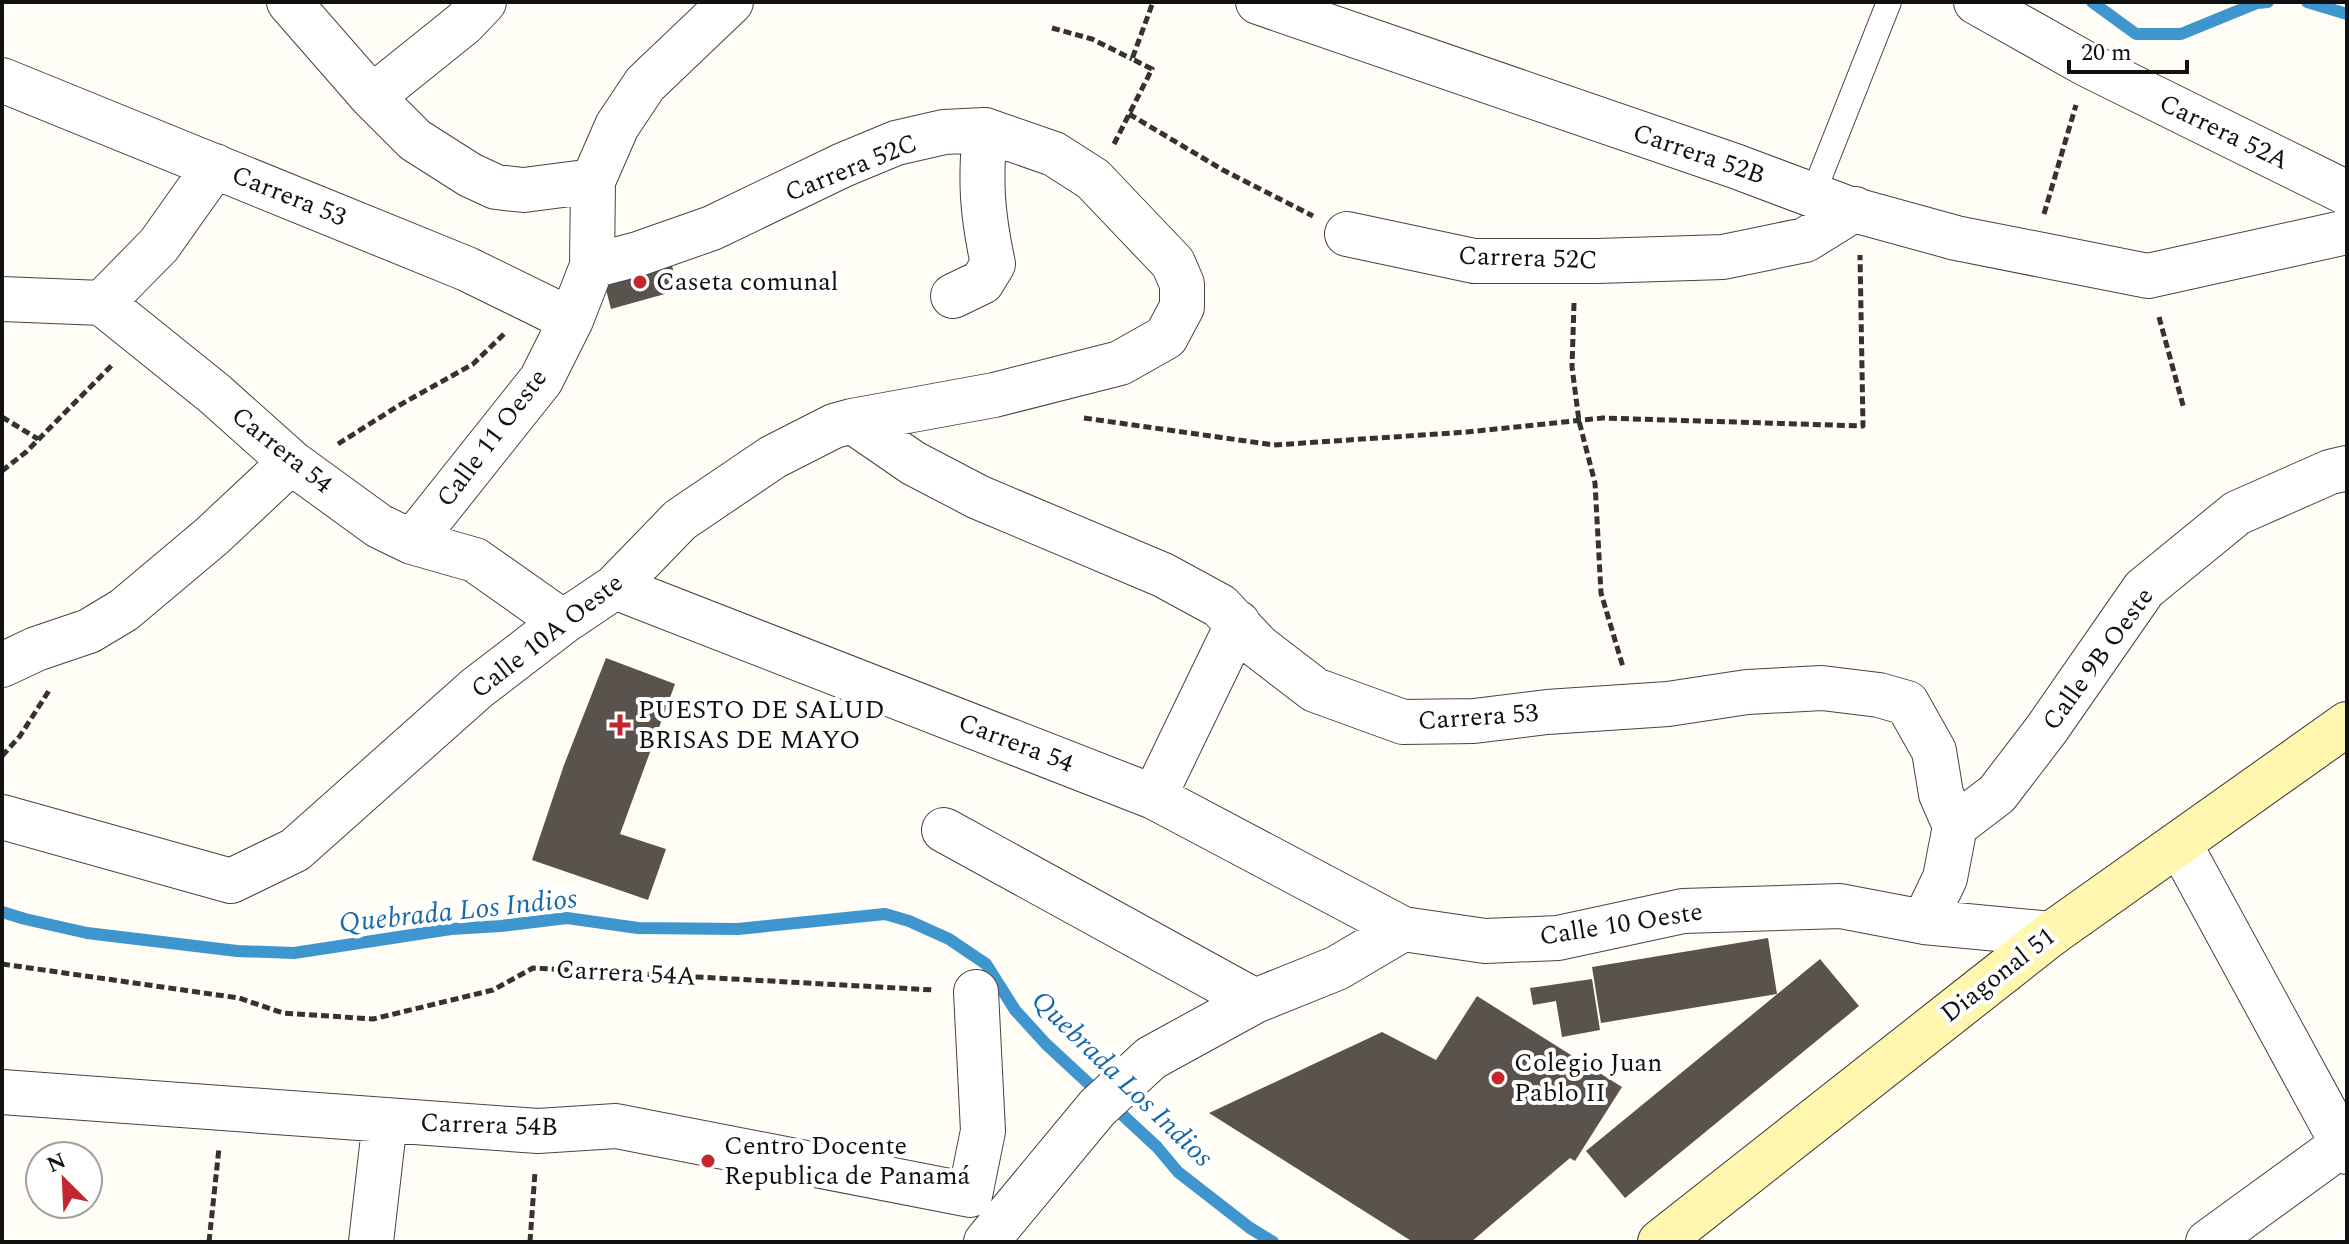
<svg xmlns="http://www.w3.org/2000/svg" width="2349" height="1244" font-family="Spectral,serif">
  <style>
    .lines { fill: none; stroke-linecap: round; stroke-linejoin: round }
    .stream { stroke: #3f96cf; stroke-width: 12 }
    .building { fill: #5a524d }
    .lane-casing { stroke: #444; stroke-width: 26 }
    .street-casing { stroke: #444; stroke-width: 46 }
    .secondary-casing { stroke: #333; stroke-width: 46 }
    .path { stroke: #333; stroke-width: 5; stroke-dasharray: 8 4; stroke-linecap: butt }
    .lane { stroke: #fff; stroke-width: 24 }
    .street { stroke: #fff; stroke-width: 44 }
    .secondary { stroke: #fff6b0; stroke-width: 44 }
    .poi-dot { fill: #c4262e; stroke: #fff; stroke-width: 3 }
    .labels { text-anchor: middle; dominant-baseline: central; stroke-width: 8; stroke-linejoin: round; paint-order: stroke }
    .street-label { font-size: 26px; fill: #111; stroke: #fff }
    .poi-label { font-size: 26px; fill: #111; stroke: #fff; text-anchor: start }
    .water-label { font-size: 28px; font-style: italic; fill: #1768a6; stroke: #fff }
  </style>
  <rect width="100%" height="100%" fill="#fffdf5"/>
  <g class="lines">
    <path class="stream" d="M2092,2L2136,34H2181L2257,3L2268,2
      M2307,2L2347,14
      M2,912L25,919L87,933L237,951L294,953L451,929L501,926L567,918L638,928L738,929L885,914L909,921L949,939L986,964L1015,1010L1046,1044L1157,1147L1178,1172L1250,1228L1273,1242"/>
  </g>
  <path class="building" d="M669,256L679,290L611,309L602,274Z
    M606,658L675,684L620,834L666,849L648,900L532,860L564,765Z
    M1768,938L1777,994L1601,1023L1592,967Z
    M1820,959L1859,1006L1625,1198L1586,1151Z
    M1592,979L1600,1030L1562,1037L1556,1001L1533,1005L1530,988Z
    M1477,996L1622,1087L1575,1161L1570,1158L1471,1242H1413L1209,1113L1382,1032L1436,1060Z"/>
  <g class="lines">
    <g class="lane-casing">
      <path id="lane" d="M1813,194L1889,2"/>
    </g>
    <g class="street-casing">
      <path id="street" d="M289,2L372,97L415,140L470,175L496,187L524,190L593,181
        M1258,2L1735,166L1847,208L1956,238L2148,276L2347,232
        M1976,2L2088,65L2347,193
        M2,80L467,269L571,320
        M372,97L464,23L484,2
        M1347,234L1474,261H1597L1723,257L1805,240L1855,209
        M953,296L982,282L993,264C982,213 980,181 985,130
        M2,299L102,303L215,394L291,462L379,526L412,542L475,560L563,622
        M102,303L159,245L215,166
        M852,421L913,463L978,497L1163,575L1220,606L1259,647L1315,690L1403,722L1474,721L1547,712L1668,704L1747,692L1822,688L1879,695L1907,703L1934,751L1941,794L1955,826
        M412,542L541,380L571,320L592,266L593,181L617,126L645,84L731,2
        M615,587L1154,797L1403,929
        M2,665L36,649L89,631L124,610L212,536L291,462
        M1154,797L1238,623
        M2,817L231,881L295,850L477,688L563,622L615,587L680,520L773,457L834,426L852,421L994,395L1120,363L1166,337L1182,307V284L1173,263L1093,179L1054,154L985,130L944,132L896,143L843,165L712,228L638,254L592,266
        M944,830L1255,1001
        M2180,845L2347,1152
        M1924,922L1945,878L1955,826L1997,794L2046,730L2144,589L2237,513L2330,472L2347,468
        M2,1092L538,1131L616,1126L970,1195
        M970,1195L983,1131L976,992
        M371,1242L385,1120
        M986,1242L1097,1108L1151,1058L1255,1001L1337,968L1403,929L1485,941L1558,938L1683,911L1840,906L1924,922L2051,934
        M2208,1242L2347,1141"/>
    </g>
    <g class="secondary-casing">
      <path id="secondary" d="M1660,1242L2051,934L2347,724"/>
    </g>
    <path class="path" d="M1052,28L1092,39L1132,59
      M1129,114L1223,170L1313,216
      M1114,144L1152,69L1132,59L1153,2
      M2044,214L2076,105
      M1574,303L1572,367L1579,421L1595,483L1601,593L1623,667
      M2159,317L2184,409
      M2,417L38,439
      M1084,418L1274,445L1467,432L1603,418L1863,426L1860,255
      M338,444L398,406L473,364L505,333
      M2,471L26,452L113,364
      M2,756L20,736L50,689
      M2,964L239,998L283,1013L373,1019L493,990L533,968L934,990
      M209,1242L219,1148
      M530,1242L535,1172"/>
    <use href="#lane" class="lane"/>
    <use href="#street" class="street"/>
    <use href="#secondary" class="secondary"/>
  </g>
  <g class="poi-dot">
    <circle cx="640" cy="282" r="8"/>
    <path d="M616 713h8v8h8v8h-8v8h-8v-8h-8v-8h8z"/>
    <circle cx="1498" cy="1078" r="8"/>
    <circle cx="708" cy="1161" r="8"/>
  </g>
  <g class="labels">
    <g class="street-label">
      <text transform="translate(2224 132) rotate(26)">Carrera 52A</text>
      <text transform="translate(1699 154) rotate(19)">Carrera 52B</text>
      <text transform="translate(851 168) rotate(-22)">Carrera 52C</text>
      <text transform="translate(289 196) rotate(22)">Carrera 53</text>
      <text transform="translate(1528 258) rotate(2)">Carrera 52C</text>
      <text transform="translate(492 438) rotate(-53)">Calle 11 Oeste</text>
      <text transform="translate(282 450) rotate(39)">Carrera 54</text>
      <text transform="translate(547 636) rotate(-38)">Calle 10A Oeste</text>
      <text transform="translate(2098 659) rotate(-54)">Calle 9B Oeste</text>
      <text transform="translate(1478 717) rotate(-4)">Carrera 53</text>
      <text transform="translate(1016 743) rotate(21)">Carrera 54</text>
      <text transform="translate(1621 924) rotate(-9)">Calle 10 Oeste</text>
      <text transform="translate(626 973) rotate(3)">Carrera 54A</text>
      <text transform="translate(1998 975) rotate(-38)">Diagonal 51</text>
      <text transform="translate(489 1125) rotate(2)">Carrera 54B</text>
    </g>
    <g class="poi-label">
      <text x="656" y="282">Caseta comunal</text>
      <text x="638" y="710">PUESTO DE SALUD<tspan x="638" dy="30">BRISAS DE MAYO</tspan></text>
      <text x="1514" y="1063">Colegio Juan<tspan x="1514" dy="30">Pablo II</tspan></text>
      <text x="724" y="1146">Centro Docente<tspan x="724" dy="30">Republica de Panamá</tspan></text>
    </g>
    <g class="water-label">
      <text transform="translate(458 911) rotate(-6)">Quebrada Los Indios</text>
      <text transform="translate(1122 1079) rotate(44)">Quebrada Los Indios</text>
    </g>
  </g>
  <rect width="2349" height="1244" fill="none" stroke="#111111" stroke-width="8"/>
  <g transform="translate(64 1180) rotate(336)"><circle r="38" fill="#ffffff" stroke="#a0a0a0" stroke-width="2"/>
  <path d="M0-6L14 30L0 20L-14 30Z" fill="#c4262e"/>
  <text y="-12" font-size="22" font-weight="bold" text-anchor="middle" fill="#111111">N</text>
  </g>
  <path d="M2069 60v12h118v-12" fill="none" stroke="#111111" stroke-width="4"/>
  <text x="2081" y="60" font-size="24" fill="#111111" stroke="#ffffff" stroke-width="6" paint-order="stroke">20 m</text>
</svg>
